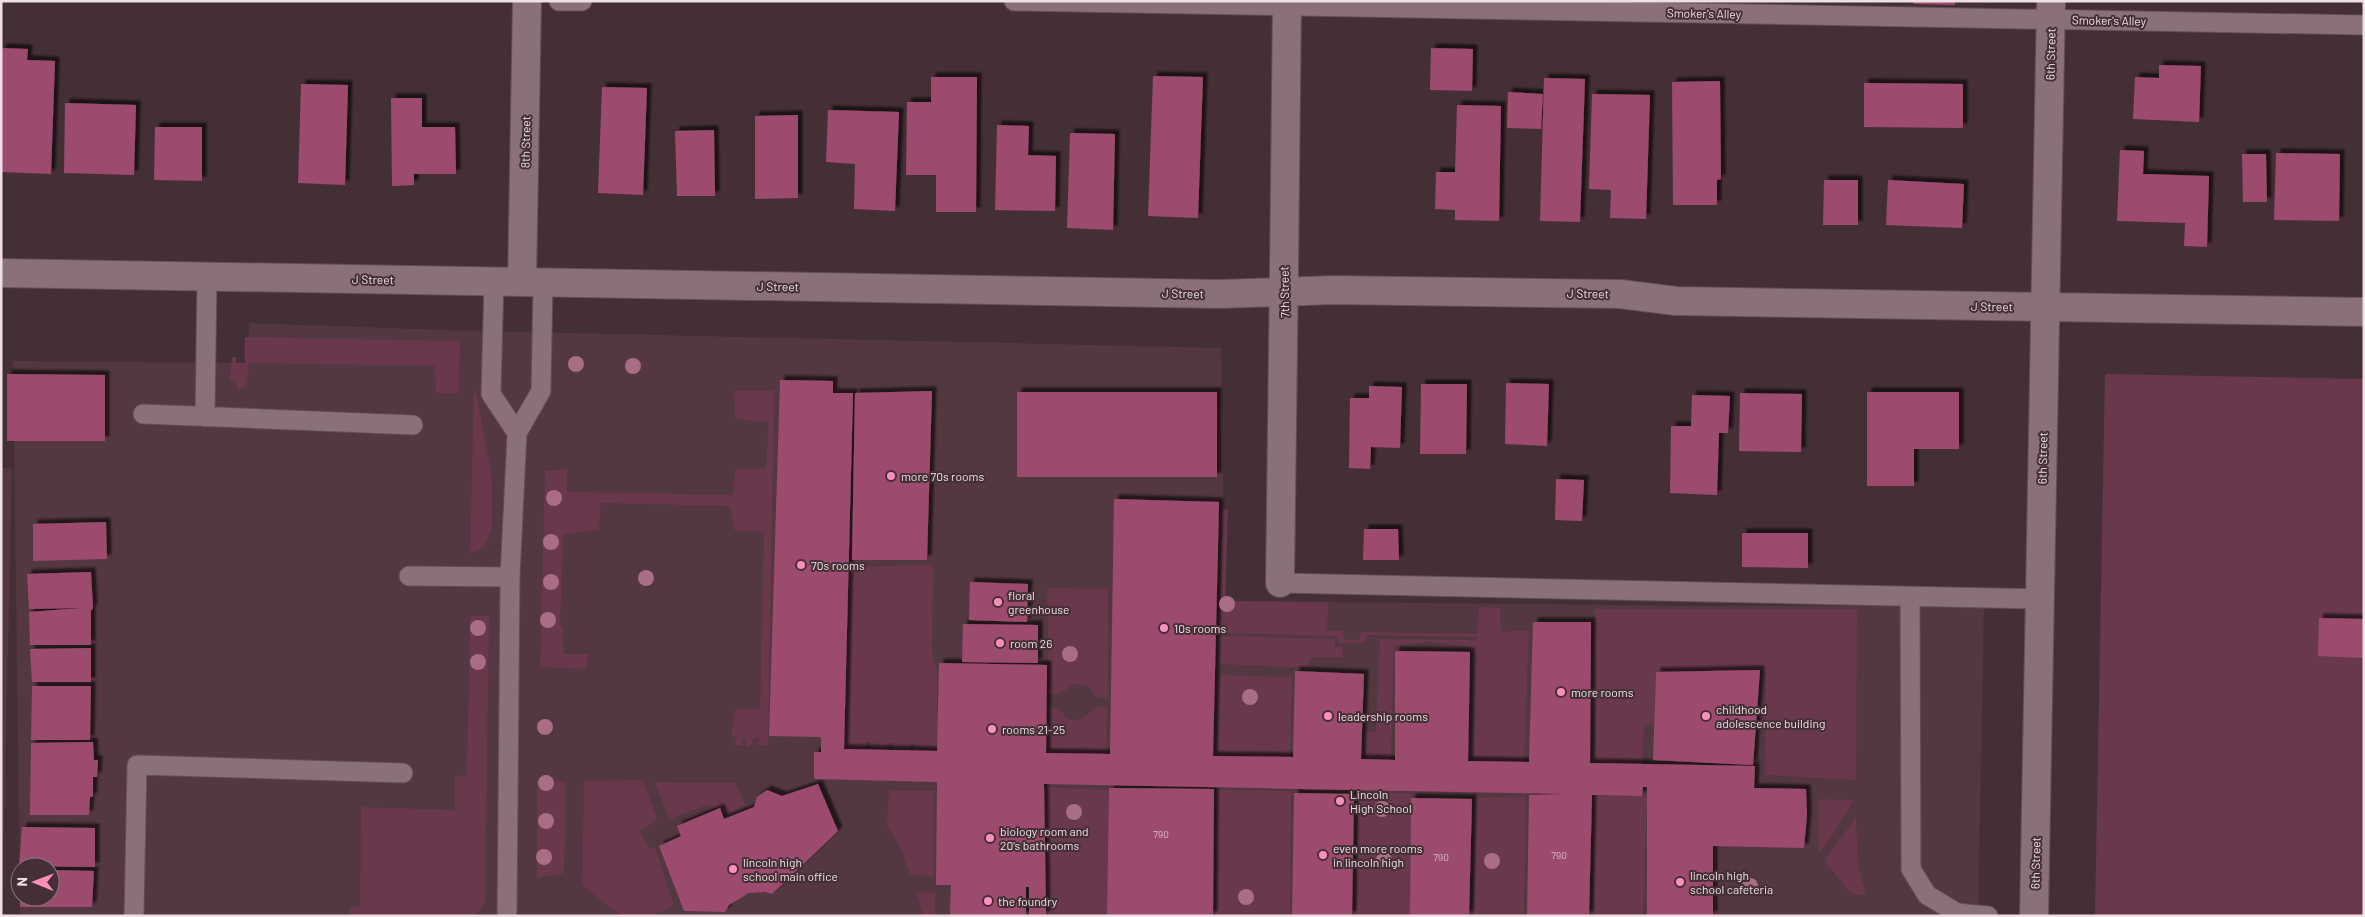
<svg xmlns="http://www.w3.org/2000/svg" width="2365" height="917" font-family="Barlow,sans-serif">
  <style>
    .built { fill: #533741 }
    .green { fill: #69384c }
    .building { fill: #9c4b6e; filter: url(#shadow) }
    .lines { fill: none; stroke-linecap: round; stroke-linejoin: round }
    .lane-casing { stroke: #614f56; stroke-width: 21 }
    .street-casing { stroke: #614f56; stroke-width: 30 }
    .lane { stroke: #897079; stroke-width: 19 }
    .street { stroke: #897079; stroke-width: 28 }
    .tree { fill: #a96d85 }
    .poi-dot { fill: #fe8ebc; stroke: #452f37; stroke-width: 2 }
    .labels { text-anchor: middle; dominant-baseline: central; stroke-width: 4; stroke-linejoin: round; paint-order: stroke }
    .number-label { font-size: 10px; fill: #dabbc7 }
    .street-label { font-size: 12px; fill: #eee0e5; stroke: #452f37 }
    .poi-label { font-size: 12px; fill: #eee0e5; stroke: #452f37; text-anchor: start }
  </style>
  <defs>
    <filter id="shadow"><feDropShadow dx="4.5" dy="-4.5" stdDeviation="1" flood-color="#0009"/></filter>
  </defs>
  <rect width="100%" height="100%" fill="#452f37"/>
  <path class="built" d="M249,323L446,330L1221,348L1225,601L1714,606L1984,605L1978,916H20V897H50V867H20V892L13,361L248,363Z
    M1,467L12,469L2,916H1Z"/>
  <path class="green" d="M245,337L460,341L459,393H436L435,366L249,363L247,384L244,388L238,390L235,382L230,379L232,357H236V363H245Z
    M2105,374L2364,379V916H2095Z
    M474,390L477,396L492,478V528L485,545L480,550L470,553Z
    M734,391H774L768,745L758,746L759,738H754L751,746H746L745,738H742V745H735L736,737H731L735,709H760L764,532L734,530L730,506L601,503L599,530L563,534L560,625L563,626L564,654H588L587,669L540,667L545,471L567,469V492L733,495L735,470L766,468L769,421H751L735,417Z
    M1222,509L1228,510L1225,601L1328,602L1327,630L1343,631L1345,640H1359L1361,632L1477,634L1479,607L1500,608L1501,632L1529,630L1524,762L1474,761L1477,653L1470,652V647L1431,642L1394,645L1391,759H1366L1365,732H1376L1380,639L1477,640V637L1367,635L1365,643H1338L1337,636L1219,633Z
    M933,565L932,653L937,669V751L915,750V743L910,744L908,750H893L894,743L888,744L887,749H870L871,742H866L865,749H844L850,567Z
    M1047,588L1108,589V698L1094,696L1090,687C1064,676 1067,701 1049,692Z
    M1595,609H1857L1856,780L1765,775L1766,670L1656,672L1653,724L1644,725L1642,764L1596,763Z
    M470,616H489L485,902L478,912L473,916H350V907L360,906L361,807L455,810V777L467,775Z
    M1219,636L1335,639V647H1343L1342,657L1310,658L1309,668L1219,664Z
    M1220,675L1292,677L1290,757L1217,756Z
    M1049,707L1058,708C1062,710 1063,715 1066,717C1079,726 1088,714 1096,707H1107L1106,754L1049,753Z
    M643,780L657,819L640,831L649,849L655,847L674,906L651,916H621L582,885L584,781Z
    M537,781L566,782L564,873L537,878Z
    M654,782L735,783L746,806L728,813L707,805L670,819Z
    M1044,787L1109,790L1107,916H1046Z
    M889,790L934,791V876L910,875L903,853L887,824Z
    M1216,790L1291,791L1290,916H1216Z
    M1359,793H1411L1410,916H1356Z
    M1594,796H1642L1647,798L1643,916H1593Z
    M1526,797L1524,916H1474L1476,798Z
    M1819,799L1853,800L1851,805L1832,836L1819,852Z
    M1856,817L1858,864L1866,894L1853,895L1824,861Z
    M916,892L935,893V916H923Z"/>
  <path class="building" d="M1914,1H1955V5L1913,4Z
    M1,48L28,49L27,60L55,61L51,174L1,172Z
    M1431,48L1473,49L1472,91L1430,90Z
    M2159,65L2201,66L2199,122L2133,119L2135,77L2159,78Z
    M1153,76L1203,77L1198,218L1148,216Z
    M931,77H977L976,212H936V175H906L907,102H931Z
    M1544,78L1585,79L1580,222L1540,221Z
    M1720,81L1721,179L1717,180V205H1673L1672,82Z
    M1864,83L1963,84V128L1864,127Z
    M301,84L348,85L345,185L298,183Z
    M602,87L647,88L643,195L598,193Z
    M1508,92L1543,94L1541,129L1507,128Z
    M1592,94L1650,95L1646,219L1610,218L1611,190L1589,189Z
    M391,98H422V127H455L456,174H414V185L392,186Z
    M65,103L136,105L134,175L64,173Z
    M1457,105L1501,106L1499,221L1455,220V210L1435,209L1436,172H1455Z
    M828,110L899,112L895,211L854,209L855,164L826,162Z
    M798,115V198L755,199V116Z
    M997,125L1029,126L1028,155L1056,156L1055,211L995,210Z
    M155,127H202V181L154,180Z
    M714,130L715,196H677L675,131Z
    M1070,133L1115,134L1113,230L1067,228Z
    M2120,150L2144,151L2143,174L2209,176L2207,247L2184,246L2185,223L2117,221Z
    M2276,153L2340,154L2339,221L2274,220Z
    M2242,154H2266L2267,202H2243Z
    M1824,180H1858V225H1823Z
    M1888,180L1964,184L1962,228L1886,225Z
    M7,374L105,375V441H7Z
    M780,380L833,381V393H853L844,749L937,751L939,663L1047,665L1046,753L1110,754L1114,499L1219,502L1213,756L1293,757L1295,671L1364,674L1361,759L1395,760V651L1470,652L1468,761L1529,762L1533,622H1591L1590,763L1755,766L1754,788L1806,789L1807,815L1804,848L1713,846V916H1647V787H1643L1642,796L1592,795L1589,916H1527L1529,795L1566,794L1044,784L1046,916H1029V887H1026V916H950L951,885H936L937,782L814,779V752H821V737L769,736Z
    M1506,383L1549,384L1547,446L1505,444Z
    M1421,384H1467L1466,454H1420Z
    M1369,386L1402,387L1400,448L1371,447L1370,469L1349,468L1350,398H1369Z
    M932,391L927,560H852L855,393Z
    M1017,392H1217V477H1017Z
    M1867,392H1959V449H1914V486H1867Z
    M1740,393L1802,394L1801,452L1739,451Z
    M1692,395L1730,396L1728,433H1719L1717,495L1670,493L1671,426H1691Z
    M1556,479L1584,480L1582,521L1555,520Z
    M106,522L107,559L33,561V524Z
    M1364,529H1398L1399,560H1363Z
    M1742,533H1808V568L1742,567Z
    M91,572L93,608L91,611V645H30L29,612L81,608L29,609L27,574Z
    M970,582L1028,584L1027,622L969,620Z
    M2319,618L2364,619V658L2318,656Z
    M963,624L1038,625V663L962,662Z
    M91,648V682H32L30,649Z
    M1760,670L1753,765L1653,760L1656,672Z
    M32,686H91L90,740H31Z
    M93,742L94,760H98L97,777H93V797H90L89,815H30L31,743Z
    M818,784L838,831L772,894L765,892L749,893L729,905L725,912L684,911L659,846L681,836L677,826L720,808L724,819L754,807L757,797L767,790L782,796Z
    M1109,788L1214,789L1213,916H1107Z
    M1294,793L1354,794L1352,916H1292Z
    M1411,798L1472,799L1469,916H1410Z
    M22,827L95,828V867L19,866Z
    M50,870L94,871L92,907H20V897H50Z"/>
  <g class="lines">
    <g class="lane-casing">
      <path id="lane" d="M559,1H582
        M1014,1L2364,25
        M494,281L491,394L517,433L541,391L543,282
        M143,414L413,425
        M205,417L207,277
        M409,576L510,577
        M1280,583L2040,599
        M1910,596L1911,869L1927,895L1957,913L1988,916
        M134,916L137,765L403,773
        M507,916L510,577L517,433"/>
    </g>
    <g class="street-casing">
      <path id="street" d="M1,273L1220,294L1334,290L1620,294L1676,301L2364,312
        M522,282L527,1
        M1280,583C1284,389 1284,195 1287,1
        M2034,916L2051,1"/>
    </g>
    <use href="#lane" class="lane"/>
    <use href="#street" class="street"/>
  </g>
  <g class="tree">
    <circle cx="576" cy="364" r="8"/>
    <circle cx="633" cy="366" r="8"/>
    <circle cx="554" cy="498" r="8"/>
    <circle cx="551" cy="542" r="8"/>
    <circle cx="646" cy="578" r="8"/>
    <circle cx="551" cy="582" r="8"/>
    <circle cx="1227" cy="604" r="8"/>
    <circle cx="548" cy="620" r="8"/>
    <circle cx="478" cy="628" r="8"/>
    <circle cx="1070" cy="654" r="8"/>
    <circle cx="478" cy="662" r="8"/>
    <circle cx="1250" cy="697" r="8"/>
    <circle cx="545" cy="727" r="8"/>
    <circle cx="546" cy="783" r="8"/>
    <circle cx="1382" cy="809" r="8"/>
    <circle cx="1074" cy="812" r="8"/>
    <circle cx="546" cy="821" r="8"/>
    <circle cx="544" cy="857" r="8"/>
    <circle cx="1384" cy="860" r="8"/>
    <circle cx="1492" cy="861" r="8"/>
    <circle cx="1750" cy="886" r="8"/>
    <circle cx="1246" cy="897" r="8"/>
  </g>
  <g class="poi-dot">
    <circle cx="891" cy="476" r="5"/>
    <circle cx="801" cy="565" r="5"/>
    <circle cx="998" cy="602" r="5"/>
    <circle cx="1164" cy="628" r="5"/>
    <circle cx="1000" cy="643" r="5"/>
    <circle cx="1561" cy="692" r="5"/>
    <circle cx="1328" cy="716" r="5"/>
    <circle cx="1706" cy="716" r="5"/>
    <circle cx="992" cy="729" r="5"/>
    <circle cx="1340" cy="801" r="5"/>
    <circle cx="990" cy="838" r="5"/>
    <circle cx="1323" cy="855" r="5"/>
    <circle cx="733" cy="869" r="5"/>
    <circle cx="1680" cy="882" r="5"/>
    <circle cx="988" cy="901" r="5"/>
  </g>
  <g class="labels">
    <g class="number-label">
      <text x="1161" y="834">790</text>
      <text x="1559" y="855">790</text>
      <text x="1441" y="857">790</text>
    </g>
    <g class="street-label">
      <text transform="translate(1704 13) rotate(1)">Smoker's Alley</text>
      <text transform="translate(2109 20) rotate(1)">Smoker's Alley</text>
      <text transform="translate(2050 54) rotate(-89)">6th Street</text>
      <text transform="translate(525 142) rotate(-89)">8th Street</text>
      <text transform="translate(373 279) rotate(1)">J Street</text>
      <text transform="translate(778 286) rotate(1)">J Street</text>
      <text transform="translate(1284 292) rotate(-91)">7th Street</text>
      <text transform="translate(1183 293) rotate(1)">J Street</text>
      <text transform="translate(1588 293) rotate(1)">J Street</text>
      <text transform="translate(1992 306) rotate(1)">J Street</text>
      <text transform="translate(2042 458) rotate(-89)">6th Street</text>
      <text transform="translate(2035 863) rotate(-89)">6th Street</text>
    </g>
    <g class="poi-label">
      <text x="901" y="476">more 70s rooms</text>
      <text x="811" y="565">70s rooms</text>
      <text x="1008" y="595">floral<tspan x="1008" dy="14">greenhouse</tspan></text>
      <text x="1174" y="628">10s rooms</text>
      <text x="1010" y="643">room 26</text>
      <text x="1571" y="692">more rooms</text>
      <text x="1716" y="709">childhood<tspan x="1716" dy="14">adolescence building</tspan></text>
      <text x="1338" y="716">leadership rooms</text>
      <text x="1002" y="729">rooms 21-25</text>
      <text x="1350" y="794">Lincoln<tspan x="1350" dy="14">High School</tspan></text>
      <text x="1000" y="831">biology room and<tspan x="1000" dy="14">20's bathrooms</tspan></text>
      <text x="1333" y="848">even more rooms<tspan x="1333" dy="14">in lincoln high</tspan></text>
      <text x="743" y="862">lincoln high<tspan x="743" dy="14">school main office</tspan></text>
      <text x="1690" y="875">lincoln high<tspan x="1690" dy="14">school cafeteria</tspan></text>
      <text x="998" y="901">the foundry</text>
    </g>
  </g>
  <rect width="2365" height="917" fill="none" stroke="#eee0e5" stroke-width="5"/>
  <g transform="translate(35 882) rotate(271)"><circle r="24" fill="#452f37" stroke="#89767d"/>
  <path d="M0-4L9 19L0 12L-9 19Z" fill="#fe8ebc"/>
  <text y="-8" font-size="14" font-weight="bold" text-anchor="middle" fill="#eee0e5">N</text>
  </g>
</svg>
